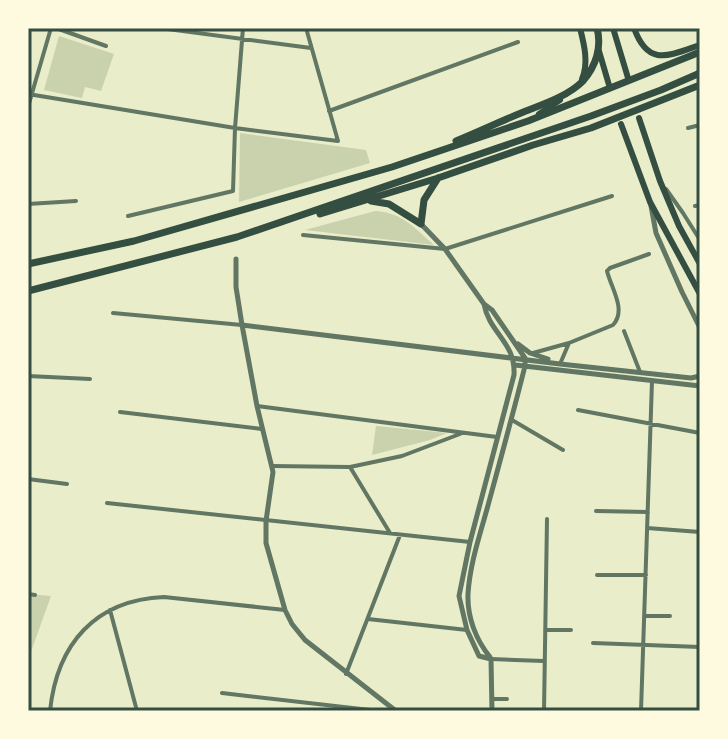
<svg xmlns="http://www.w3.org/2000/svg" width="728" height="739" font-family="Manrope,sans-serif">
  <style>
    .green { fill: #cad2ad }
    .lines { fill: none; stroke-linecap: round; stroke-linejoin: round }
    .minor { stroke: #617663; stroke-width: 4 }
    .tertiary { stroke: #617663; stroke-width: 5 }
    .secondary { stroke: #344e41; stroke-width: 6 }
    .primary { stroke: #344e41; stroke-width: 6 }
    .trunk { stroke: #344e41; stroke-width: 7 }
    .neatline { fill: none; stroke: #344e41; stroke-width: 3 }
  </style>
  <rect width="100%" height="100%" fill="#e9edc9"/>
  <path class="green" d="M59,36L114,54L101,91L85,87L82,98L44,90Z
    M240,133L366,150L370,163L239,202Z
    M375,211C404,213 414,228 434,245L305,230Z
    M376,426H377L447,433L430,440L372,455Z
    M29,594L51,596L28,660V597Z"/>
  <g class="lines">
    <path class="minor" d="M56,28L106,46
      M160,28L311,48
      M28,94L235,128L338,141L306,28
      M28,107L51,28
      M329,111L518,42
      M688,128L700,125
      M666,189L683,213L700,240
      M28,204L76,201
      M695,206L700,205
      M128,216L233,191L235,128L243,28
      M303,235L445,249L612,196
      M113,313L242,325
      M624,331L640,372
      M533,353L569,343L613,325C627,310 611,288 607,271L610,268L649,254
      M560,364L569,343
      M28,376L90,379
      M257,406L497,437
      M578,410L700,433
      M120,412L262,429
      M512,420L563,450
      M272,466L350,467L402,456L460,434
      M350,467L390,533
      M28,479L67,484
      M107,503L470,542
      M596,511L648,512
      M647,528L700,532
      M597,575H646
      M28,594L35,595
      M110,610L137,711
      M645,616H670
      M368,619L467,630
      M545,630H571
      M593,643L700,647
      M491,659L544,661
      M346,674L400,535
      M222,693L379,711
      M492,699H507
      M50,711C57,644 95,600 164,597L285,610
      M544,711L547,519
      M641,711L652,381"/>
    <path class="tertiary" d="M651,206L656,233L682,292L700,328
      M421,224L445,249L484,304L492,310L525,358
      M236,259V287L242,325L257,406L273,472L266,521V543L285,610L292,624L305,640L396,711
      M484,304C489,333 516,342 514,375L470,542L459,596L467,630L479,656L491,659
      M242,325L560,364L691,378L700,376
      M518,344L530,353L548,359
      M515,365L700,386
      M490,657C476,640 467,617 468,594C470,561 482,529 490,498C502,454 514,410 525,366V359
      M491,659L492,711"/>
    <path class="secondary" d="M639,118L660,181L679,226L700,264
      M621,124L650,202L700,294"/>
    <path class="primary" d="M580,28C584,44 589,63 582,79
      M613,28L628,78
      M634,28C648,67 668,56 700,45
      M599,51L609,85
      M539,114L560,100"/>
    <path class="trunk" d="M456,141C478,132 499,122 521,113C541,105 567,97 583,81C596,66 602,47 597,28
      M371,201L389,204L421,224L424,200L438,178
      M320,214L438,178L533,145L591,128L700,85
      M28,264L134,241L392,167L528,121L700,52
      M28,291L237,237L591,116L661,90L700,73"/>
  </g>
  <rect width="728" height="739" fill="none" stroke="#fefae0" stroke-width="60"/>
  <rect x="30" y="30" width="668" height="679" class="neatline"/>
</svg>
